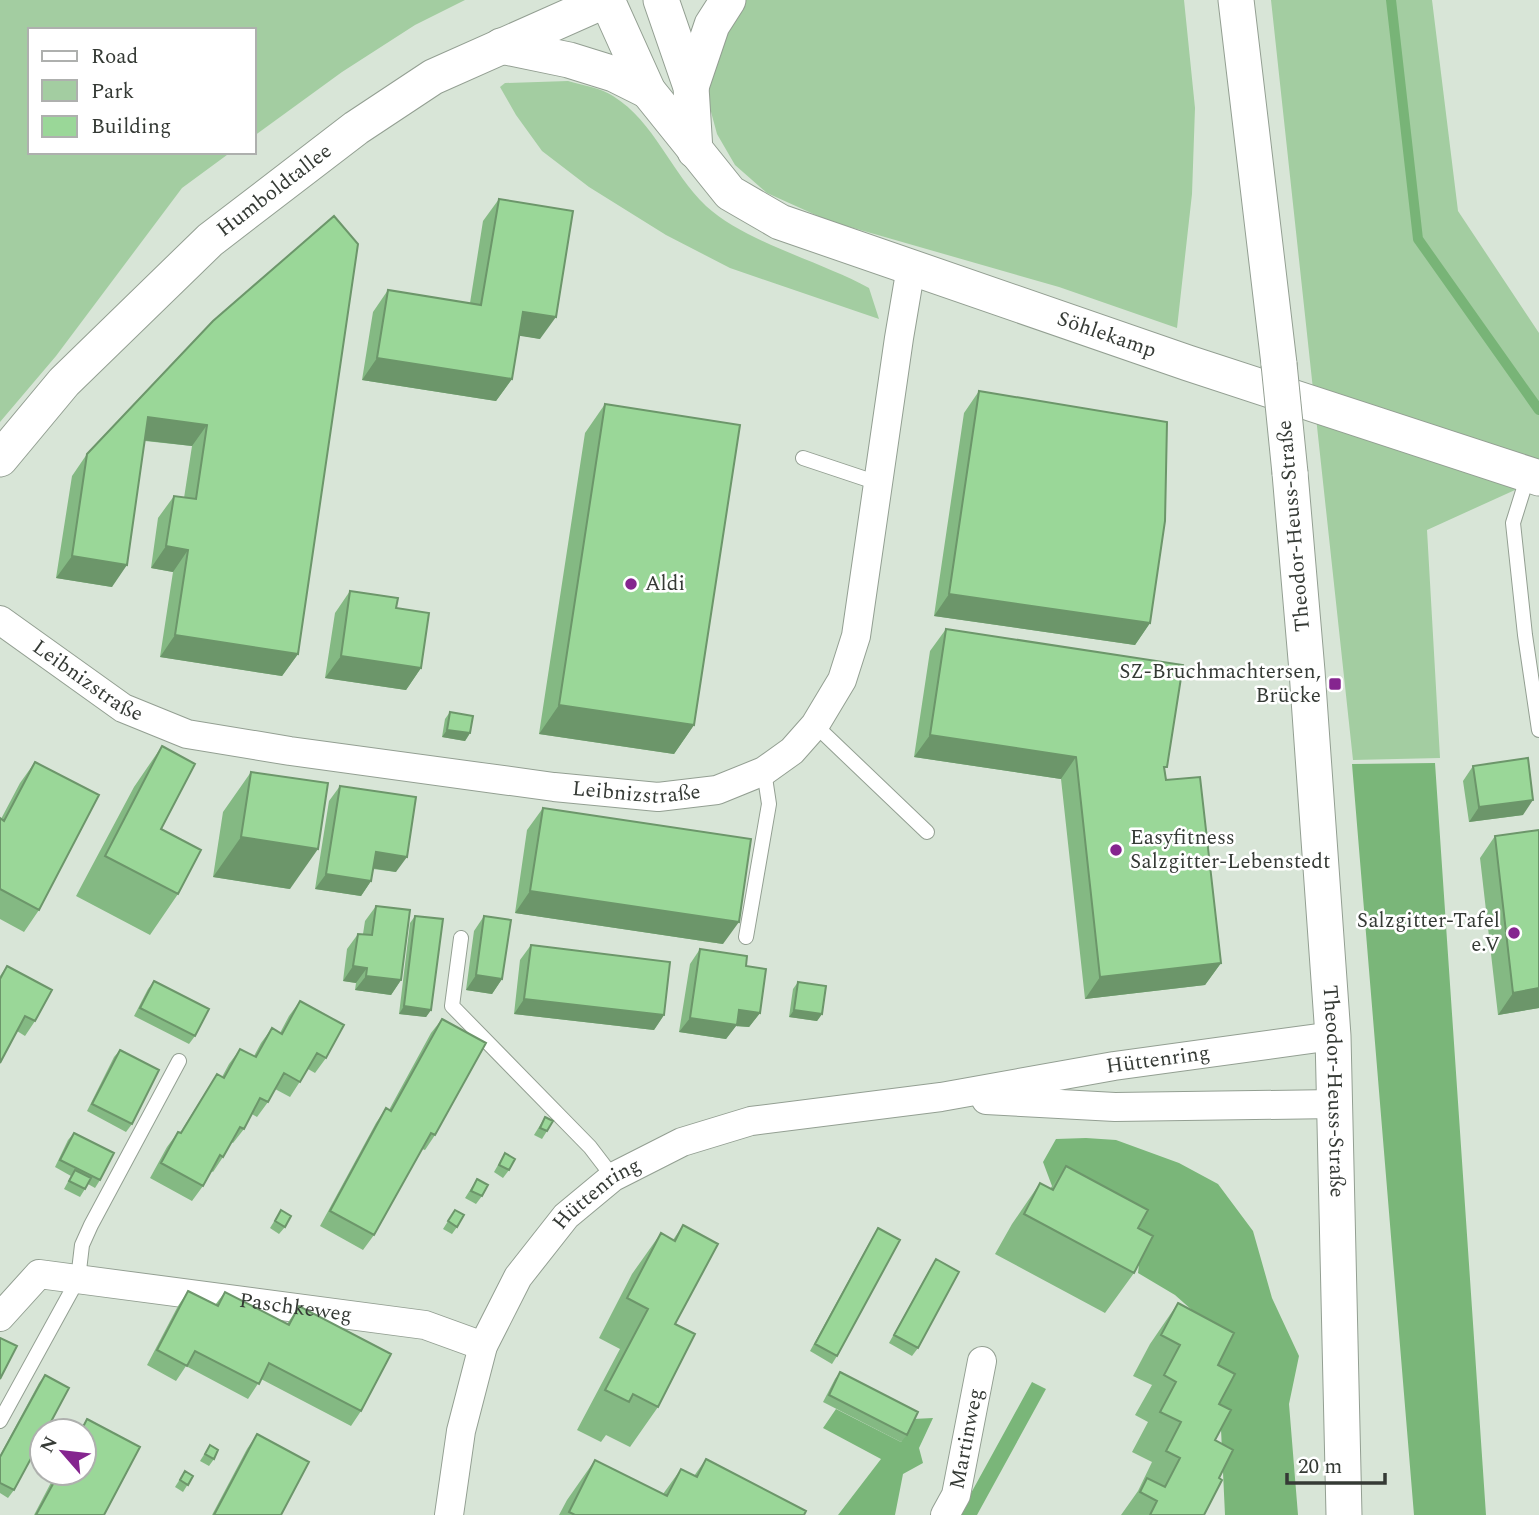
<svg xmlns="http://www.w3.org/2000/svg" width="1539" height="1515" font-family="Spectral,serif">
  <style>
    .green { fill: #a3cda1 }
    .forest { fill: #7ab679 }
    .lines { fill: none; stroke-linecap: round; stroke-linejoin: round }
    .stream { stroke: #78b477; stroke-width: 10 }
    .service-casing { stroke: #939f92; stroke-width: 16 }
    .minor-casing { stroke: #939f92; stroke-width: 30 }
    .tertiary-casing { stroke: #939f92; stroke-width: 37 }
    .service { stroke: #fff; stroke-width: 14 }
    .minor { stroke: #fff; stroke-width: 28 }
    .tertiary { stroke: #fff; stroke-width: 35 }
    .tertiary-bridge-casing { stroke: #939f92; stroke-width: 37; stroke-linecap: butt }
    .tertiary-bridge { stroke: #fff; stroke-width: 35 }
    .wall { fill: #84b983 }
    .shaded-wall { fill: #6c966a }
    .building { fill: #9ad798; stroke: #6c966a; stroke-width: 2 }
    .poi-dot { fill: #85258f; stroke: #fff; stroke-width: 2.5 }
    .labels { text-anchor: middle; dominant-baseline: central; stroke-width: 5; stroke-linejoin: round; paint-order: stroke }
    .street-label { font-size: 21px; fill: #353a35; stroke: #fff }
    .poi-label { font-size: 21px; fill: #353a35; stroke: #fff; text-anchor: start }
  </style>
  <rect width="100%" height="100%" fill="#d8e5d7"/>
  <path class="green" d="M0,0H465L415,25L342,72L254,136V30H30V152H231L182,188L56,356L0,422Z
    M746,0H1184L1195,108L1192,194L1177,328L1059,287L829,221L767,193L735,165L717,134L707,97L713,58L733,14Z
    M1271,0H1432L1458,211L1539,333V479L1427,530L1440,758L1353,760Z
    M568,81C582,85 601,88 613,96C655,122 671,173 706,206C745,242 820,261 869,288L879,319L730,268L666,235L589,187L542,151L516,115L500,87L505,83Z"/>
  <path class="forest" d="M1435,763L1486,1515H1414L1352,764Z
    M1086,1138L1116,1140L1179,1163L1218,1184L1253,1231L1272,1298L1299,1356L1289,1404L1298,1515H1225L1218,1365L1211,1327L1175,1295L1138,1273L1141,1248L1052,1186L1043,1162L1056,1139Z
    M1032,1382L1046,1389L977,1515H959Z
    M836,1409L901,1442L913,1419L933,1418L919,1448L923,1463L903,1474L895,1515H838L881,1459L823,1428Z"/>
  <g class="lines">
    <path class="stream" d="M1391,0L1418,239L1539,410"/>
    <g class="service-casing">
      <path id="service" d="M803,458L878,483
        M1528,475L1513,523L1525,635L1539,730
        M815,725L927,832
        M746,937L769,804L764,771
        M461,938L452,1006L590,1147L613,1177
        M0,1421L78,1279L82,1245L91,1225L179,1061"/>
    </g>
    <g class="minor-casing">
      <g id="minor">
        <path id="s1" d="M0,620L123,708L187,734L290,751L554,787L658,797L717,790L764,771L792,751L815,725L842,680L856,636L899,338L911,267"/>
        <path d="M986,1100L1115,1107L1335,1104"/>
        <path id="s2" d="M0,1317L39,1274L425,1325L483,1346"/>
        <path id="s3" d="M449,1515L461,1431L483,1346L518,1277L566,1216L613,1177L682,1142L751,1121L941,1097L1114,1066L1333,1036"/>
        <path id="s4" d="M945,1515L956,1495L982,1361"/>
      </g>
    </g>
    <g class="tertiary-casing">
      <g id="tertiary">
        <path id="s5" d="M607,0L648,91L730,193L780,222L1188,363L1539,478"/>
        <path d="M661,0L691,87L695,151"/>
        <path d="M1236,0L1279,364"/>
        <path d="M501,46L569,60L614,74L648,91"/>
        <path d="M691,87L712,25L728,0"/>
        <path id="s6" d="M0,459L64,382L210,240L356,128L433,77L606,0"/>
        <path id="s7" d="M1290,473L1307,671L1333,1036L1344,1515"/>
      </g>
    </g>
    <use href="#service" class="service"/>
    <use href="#minor" class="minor"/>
    <use href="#tertiary" class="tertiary"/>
    <g class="tertiary-bridge-casing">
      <path id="tertiary-bridge" d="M1279,364L1290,473"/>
    </g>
    <use href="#tertiary-bridge" class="tertiary-bridge"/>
  </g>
  <path class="wall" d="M499,199L540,339L519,335L512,379L496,401L362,380L373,312L388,290L470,303L483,221Z
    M213,321L298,654L282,676L160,657L173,572L151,568L158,518L174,496L184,498L192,446L145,441L112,587L56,578L72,476L87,454Z
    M979,391L1150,623L1135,645L934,616L964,413Z
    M605,404L694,725L674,754L539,734L585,433Z
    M350,591L396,608L421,668L406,690L325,678L335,613Z
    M946,629L1165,771L1166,780L1221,963L1205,985L1085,999L1061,779L914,757L930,651Z
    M450,712L470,733L465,741L442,737L445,719Z
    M162,746L161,829L178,894L150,935L76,896L134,787Z
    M35,762L39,910L24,932L0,919V818L1,819L20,783Z
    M1473,766L1523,815L1469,822L1463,781Z
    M251,772L290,889L213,877L223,812Z
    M340,786L396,872L373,869L371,881L361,896L315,889L329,801Z
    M543,808L723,944L515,913L527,830Z
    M1495,836L1539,1008L1498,1015L1480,858Z
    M376,906L401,980L391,995L355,990L356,983L343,981L347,949L358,934H363L365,921Z
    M415,916L431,1010L426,1017L399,1014L410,923Z
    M484,916L502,979L492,994L466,990L474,931Z
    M531,945L664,1015L654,1030L514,1014L520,960Z
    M700,949L746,966L760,1013L749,1027L736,1026L726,1039L679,1032L690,964Z
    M7,966L35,1021L25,1036L17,1031L0,1063V976Z
    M154,981L195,1036L189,1044L134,1016L148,989Z
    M798,982L822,1014L817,1021L789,1017L793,989Z
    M300,1001L326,1058L315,1073L308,1069L290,1097L275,1089L268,1102L257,1117L252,1114L244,1129L233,1143L231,1142L223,1157L213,1172L211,1171L203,1186L192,1201L150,1178L167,1147L178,1132L180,1133L217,1074L222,1077L229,1064L240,1049L254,1056L261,1043L272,1028L280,1033L289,1016Z
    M442,1019L435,1135L425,1150L422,1149L374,1235L363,1250L320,1226L376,1123L386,1108L389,1110L431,1033Z
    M120,1050L132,1124L126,1132L87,1111L114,1057Z
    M545,1117L547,1131L542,1139L534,1135Z
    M74,1133L100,1180L95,1188L88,1184L80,1197L64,1189L71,1176L55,1167L68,1140Z
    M505,1153L509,1170L503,1178L494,1172Z
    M1066,1166L1138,1228L1134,1273L1105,1313L995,1254L1012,1224L1040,1183L1050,1189Z
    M477,1179L482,1196L476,1204L465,1198Z
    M281,1210L285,1227L279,1234L270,1228Z
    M455,1210L457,1227L452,1234L443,1229Z
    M683,1225L675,1324L658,1407L630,1447L606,1435L601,1442L577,1430L620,1349L599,1338L632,1274L661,1233L673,1240Z
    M878,1228L837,1356L832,1364L810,1351L873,1236Z
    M936,1259L918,1348L912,1356L889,1343L931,1267Z
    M188,1291L215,1305L225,1292L287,1324L299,1306L361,1411L351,1426L261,1379L248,1399L186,1366L176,1381L147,1365L178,1306Z
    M1178,1303L1218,1365L1219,1404L1215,1440L1219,1478L1204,1515H1121L1138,1491L1152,1462L1132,1452L1148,1422L1135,1415L1152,1385L1133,1376L1150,1344Z
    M840,1372L907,1435L901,1442L823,1402L835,1379Z
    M45,1375L14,1490L8,1498L0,1493V1455L39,1383Z
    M87,1419L104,1515H34L56,1473H84V1431H79Z
    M257,1434L281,1515H212L247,1449Z
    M210,1445L214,1459L209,1466L200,1461Z
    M706,1459L804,1515H559L567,1500L595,1460L663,1494L681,1469L694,1476Z
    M185,1471L193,1476L183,1492L175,1487Z"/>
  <path class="shaded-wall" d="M523,312L556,317L540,339L508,334Z
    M377,358L512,379L496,401L362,380Z
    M148,417L207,425L192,446L132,439Z
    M166,546L188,550L173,572L151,568Z
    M72,556L127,565L112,587L56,578Z
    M949,594L1150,623L1135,645L934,616Z
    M175,635L298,654L282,676L160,657Z
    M341,656L421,668L406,690L325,678Z
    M559,705L694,725L674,754L539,734Z
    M447,730L470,733L465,741L442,737Z
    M930,735L1076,757L1061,779L914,757Z
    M1533,800L1523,815L1469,822L1479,807Z
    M241,837L318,849L290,889L213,877Z
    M376,852L407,857L396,872L365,867Z
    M326,874L371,881L361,896L315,889Z
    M530,891L739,922L723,944L515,913Z
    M1221,963L1205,985L1085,999L1100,977Z
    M353,966L367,968L356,983L343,981Z
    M476,975L502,979L492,994L466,990Z
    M366,976L401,980L391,995L355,990Z
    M1539,988V1008L1498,1015L1513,993Z
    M524,999L664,1015L654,1030L514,1014Z
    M404,1006L431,1010L426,1017L399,1014Z
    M739,1010L760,1013L749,1027L736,1026L726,1039L679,1032L690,1018Z
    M794,1010L822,1014L817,1021L789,1017Z"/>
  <path class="building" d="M499,199L573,211L556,317L523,312L512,379L377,358L388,290L481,305Z
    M334,216L358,244L298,654L175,635L188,550L166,546L174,496L196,499L207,425L148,417L127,565L72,556L87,454L213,321Z
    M979,391L1167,422L1165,521L1150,623L949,594Z
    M605,404L740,425L694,725L559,705Z
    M350,591L398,598L396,608L429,613L421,668L341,656Z
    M946,629L1183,665L1167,767H1164L1166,780L1200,777L1221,963L1100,977L1076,757L930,735Z
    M450,712L473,716L470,733L447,730Z
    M162,746L195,764L161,829L201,850L178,894L105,856Z
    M1528,758L1533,800L1479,807L1473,766Z
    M35,762L99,795L39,910L0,889V818L4,821Z
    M251,772L328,783L318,849L241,837Z
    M340,786L416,797L407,857L376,852L371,881L326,874Z
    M543,808L751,839L739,922L530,891Z
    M1539,830V988L1513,993L1495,836Z
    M376,906L410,910L401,980L366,976L367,968L353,966L358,934L372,935Z
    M415,916L443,919L431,1010L404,1006Z
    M484,916L511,920L502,979L476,975Z
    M531,945L670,962L664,1015L524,999Z
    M700,949L747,956L746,966L766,969L760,1013L739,1010L737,1025L690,1018Z
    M7,966L52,990L35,1021L25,1016L0,1063V979Z
    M154,981L209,1009L195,1036L140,1008Z
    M798,982L826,986L822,1014L794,1010Z
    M300,1001L344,1025L326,1058L317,1053L300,1082L284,1073L268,1102L260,1098L244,1129L240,1127L223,1157L220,1155L203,1186L161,1163L178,1132L181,1133L217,1074L224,1078L240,1049L256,1057L272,1028L282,1034Z
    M442,1019L486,1043L435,1135L431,1133L374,1235L330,1211L386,1108L391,1111Z
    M120,1050L159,1070L132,1124L92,1104Z
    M545,1117L553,1121L547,1131L540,1128Z
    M74,1133L114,1153L100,1180L60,1160Z
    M505,1153L515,1159L509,1170L499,1165Z
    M1066,1166L1148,1210L1138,1228L1153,1236L1134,1273L1024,1214L1040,1183L1053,1190Z
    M75,1170L91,1178L85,1189L69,1181Z
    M477,1179L488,1185L482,1196L471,1191Z
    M281,1210L291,1216L285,1227L275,1221Z
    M455,1210L464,1215L457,1227L448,1221Z
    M683,1225L718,1244L675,1324L695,1334L658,1407L633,1394L629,1402L605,1390L648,1309L627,1298L661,1233L675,1241Z
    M878,1228L900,1240L837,1356L815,1344Z
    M936,1259L959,1272L918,1348L894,1335Z
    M188,1291L218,1306L225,1292L289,1325L299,1306L391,1354L361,1411L269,1363L259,1384L195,1351L187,1366L157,1350Z
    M1178,1303L1234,1333L1218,1365L1235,1374L1219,1404L1231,1410L1215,1440L1233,1450L1219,1478L1222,1480L1204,1515H1150L1157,1501L1140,1492L1147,1478L1165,1487L1180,1458L1166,1451L1181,1422L1160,1412L1176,1382L1164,1375L1180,1345L1161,1335Z
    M0,1338L17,1346L0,1379Z
    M840,1372L918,1412L907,1435L829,1395Z
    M45,1375L69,1388L46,1431H42V1438L14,1490L0,1483V1457Z
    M87,1419L140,1447L104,1515H36L59,1473H84V1431H81Z
    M257,1434L309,1462L281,1515H214Z
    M210,1445L218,1450L214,1459L205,1454Z
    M706,1459L806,1511L804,1515H575L569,1512L595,1460L667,1496L681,1469L697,1477Z
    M185,1471L193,1476L188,1485L180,1480Z"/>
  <g class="poi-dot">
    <circle cx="631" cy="584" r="7"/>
    <rect x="1328" y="677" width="14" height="14" rx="3.5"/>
    <circle cx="1116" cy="850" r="7"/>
    <circle cx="1514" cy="933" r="7"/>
  </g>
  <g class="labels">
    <g class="street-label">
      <text stroke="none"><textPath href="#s6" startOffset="385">Humboldtallee</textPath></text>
      <text stroke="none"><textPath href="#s5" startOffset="634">Söhlekamp</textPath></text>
      <text transform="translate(1294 526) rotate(-95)">Theodor-Heuss-Straße</text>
      <text stroke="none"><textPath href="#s1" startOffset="107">Leibnizstraße</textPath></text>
      <text stroke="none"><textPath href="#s1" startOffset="674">Leibnizstraße</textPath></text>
      <text stroke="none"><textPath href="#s3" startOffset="950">Hüttenring</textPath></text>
      <text stroke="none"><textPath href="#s7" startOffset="620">Theodor-Heuss-Straße</textPath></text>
      <text stroke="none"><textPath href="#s3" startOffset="366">Hüttenring</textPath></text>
      <text stroke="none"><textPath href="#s2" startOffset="317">Paschkeweg</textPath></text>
      <text stroke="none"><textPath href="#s4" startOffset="80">Martinweg</textPath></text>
    </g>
    <g class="poi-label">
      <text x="645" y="584">Aldi</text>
      <text x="1321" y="672" text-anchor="end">SZ-Bruchmachtersen,<tspan x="1321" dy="24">Brücke</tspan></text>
      <text x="1130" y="838">Easyfitness<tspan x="1130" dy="24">Salzgitter-Lebenstedt</tspan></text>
      <text x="1500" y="921" text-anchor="end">Salzgitter-Tafel<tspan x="1500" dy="24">e.V</tspan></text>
    </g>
  </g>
  <rect x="28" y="28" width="228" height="126" fill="#ffffff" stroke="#aeb0ae" stroke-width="2"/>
  <rect x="42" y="51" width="35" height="10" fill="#ffffff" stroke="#aeb0ae" stroke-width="2"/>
  <text x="91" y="63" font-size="21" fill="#353a35">Road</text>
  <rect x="42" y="80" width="35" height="21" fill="#a3cda1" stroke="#aeb0ae" stroke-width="2"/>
  <text x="91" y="98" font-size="21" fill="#353a35">Park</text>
  <rect x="42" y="116" width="35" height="21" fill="#9ad798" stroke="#aeb0ae" stroke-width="2"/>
  <text x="91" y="133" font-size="21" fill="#353a35">Building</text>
  <g transform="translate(63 1452) rotate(298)"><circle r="33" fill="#ffffff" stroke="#aeb0ae" stroke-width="2"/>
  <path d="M0-5L12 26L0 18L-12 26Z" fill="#85258f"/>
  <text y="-10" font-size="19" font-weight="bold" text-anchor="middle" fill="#353a35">N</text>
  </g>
  <path d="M1287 1473v10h98v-10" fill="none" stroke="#353a35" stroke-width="3.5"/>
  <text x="1298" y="1473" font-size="21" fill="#353a35" stroke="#ffffff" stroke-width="5" paint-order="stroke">20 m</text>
</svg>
